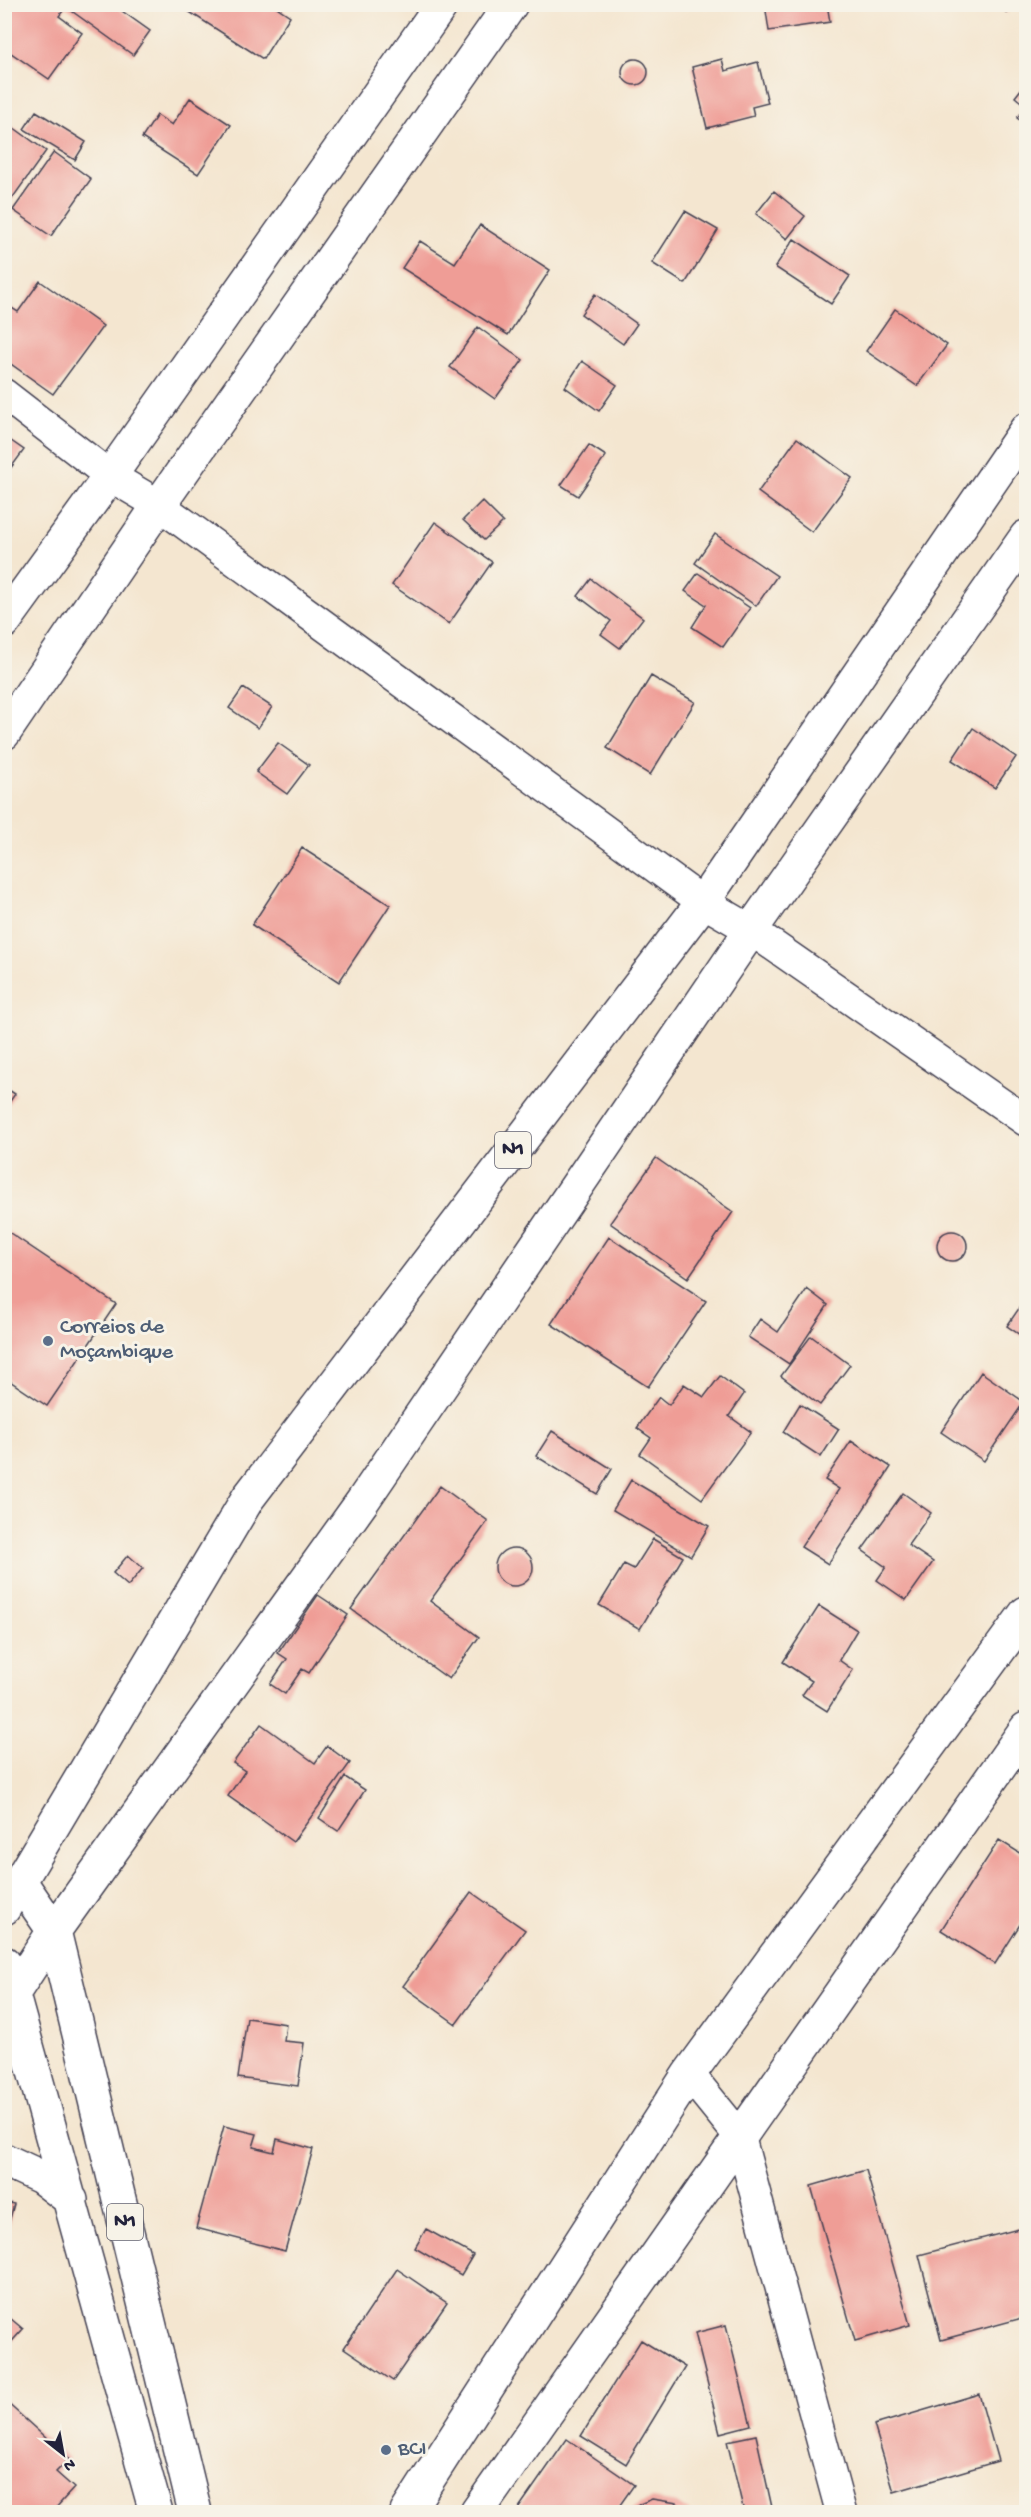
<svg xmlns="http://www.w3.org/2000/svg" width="1031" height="2517" font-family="'Gochi Hand',sans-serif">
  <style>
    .building { fill: #ef9d96 }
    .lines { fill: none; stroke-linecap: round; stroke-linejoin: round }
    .street-casing { stroke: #423f51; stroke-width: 33 }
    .secondary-casing { stroke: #423f51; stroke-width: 36 }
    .highway-casing { stroke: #423f51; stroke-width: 36 }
    .street { stroke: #fff; stroke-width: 30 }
    .secondary { stroke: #fff; stroke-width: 33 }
    .highway { stroke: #fff; stroke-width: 33 }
    .service-dot { fill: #5c6f8a; stroke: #f7f3e8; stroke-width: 2 }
    .labels { text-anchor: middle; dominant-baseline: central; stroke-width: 6; stroke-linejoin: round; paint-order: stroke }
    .shield { fill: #f7f3e8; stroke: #62616f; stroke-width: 1.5 }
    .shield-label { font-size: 21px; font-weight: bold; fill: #22223b }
    .service-label { font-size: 22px; fill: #4e5e75; stroke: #f7f3e8; text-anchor: start }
  </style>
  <rect width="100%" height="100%" fill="#f7f3e8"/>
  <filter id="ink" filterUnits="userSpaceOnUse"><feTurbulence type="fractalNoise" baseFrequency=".0167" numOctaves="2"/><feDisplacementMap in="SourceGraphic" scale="12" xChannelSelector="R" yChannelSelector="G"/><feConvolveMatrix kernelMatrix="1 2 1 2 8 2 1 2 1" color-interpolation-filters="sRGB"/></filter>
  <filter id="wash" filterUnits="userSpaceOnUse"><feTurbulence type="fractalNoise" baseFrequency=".008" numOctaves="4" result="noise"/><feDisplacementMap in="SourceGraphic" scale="24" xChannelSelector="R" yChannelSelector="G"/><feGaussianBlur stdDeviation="1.35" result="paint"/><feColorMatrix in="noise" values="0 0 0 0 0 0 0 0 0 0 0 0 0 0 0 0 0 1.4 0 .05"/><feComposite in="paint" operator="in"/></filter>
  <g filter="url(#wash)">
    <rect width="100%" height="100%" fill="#f4e6d0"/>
    <g id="blocks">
      <path class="building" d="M7,4H112L150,31L133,55L66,7L59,16L82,33L49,79L4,48V8Z
        M177,4H272L290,16L263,59Z
        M765,4H827L830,22L769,31Z
        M995,4H1014L1007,13Z
        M722,59L725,71L758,62L768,103L752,107L754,116L707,128L692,67Z
        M622 72a13 13 0 1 1 26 0a13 13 0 1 1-26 0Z
        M1026,83V106L1015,97Z
        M190,98L231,125L198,174L142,138L157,115L172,125Z
        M1026,107V125L1017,118Z
        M36,111L86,142L75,160L24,129Z
        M10,125L46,151L4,210V132Z
        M54,152L91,179L51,236L13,210Z
        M774,191L805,216L787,239L756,214Z
        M685,211L718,230L685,284L652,263Z
        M480,225L550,270L508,335L402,268L420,241L455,263Z
        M794,239L850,276L831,304L775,267Z
        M40,281L103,326L53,394L4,359V303L18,312Z
        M595,294L637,324L623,344L581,314Z
        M895,309L947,345L917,386L866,351Z
        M478,327L523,360L495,399L450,367Z
        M582,361L617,385L599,411L565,387Z
        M4,436L24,450L7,473L4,471Z
        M797,438L852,478L812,532L758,492Z
        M589,445L606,456L578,496L561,485Z
        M482,501L503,522L484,540L463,520Z
        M435,522L492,562L449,624L392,585Z
        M715,534L777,576L756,606L695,563Z
        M698,573L750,608L723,647L692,627L706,605L685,591Z
        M591,579L643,618L620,648L601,634L611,621L578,596Z
        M651,676L695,702L650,775L607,748Z
        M243,688L272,707L258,728L229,708Z
        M973,728L1016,757L995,788L952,760Z
        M278,743L309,765L287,794L256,772Z
        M302,848L390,905L339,982L252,925Z
        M4,1087L15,1094L4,1110Z
        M656,1158L733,1212L688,1278L610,1223Z
        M4,1229L116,1304L47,1406L4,1377Z
        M937 1246a15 15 0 1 1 30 0a15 15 0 1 1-30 0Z
        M609,1237L706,1301L648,1387L551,1324Z
        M807,1289L828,1305L789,1364L748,1337L760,1319L778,1332Z
        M1026,1298V1339L1007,1326Z
        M811,1336L850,1365L820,1405L781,1376Z
        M981,1372L1024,1402L984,1461L941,1432Z
        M720,1376L744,1394L729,1416L751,1432L702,1499L640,1454L651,1438L637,1428L659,1397L669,1405L684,1384L704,1397Z
        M800,1404L839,1429L821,1457L783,1432Z
        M552,1431L612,1469L597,1494L536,1456Z
        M851,1441L891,1467L828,1564L801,1547L839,1489L825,1480Z
        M631,1480L709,1526L691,1556L613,1510Z
        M440,1486L488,1521L430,1601L479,1637L449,1679L351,1609Z
        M903,1493L931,1513L908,1545L933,1562L906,1600L877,1580L886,1567L862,1550Z
        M653,1539L683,1557L640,1629L599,1605L624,1564L634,1569Z
        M495 1567a19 19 0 1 1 38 0a19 19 0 1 1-38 0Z
        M128,1555L143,1568L128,1586L113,1573Z
        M318,1595L348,1615L309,1673L302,1669L285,1694L270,1684L287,1659L278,1653Z
        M819,1606L857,1630L839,1660L853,1670L827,1711L802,1695L812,1681L783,1662Z
        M261,1724L315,1763L327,1746L350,1763L293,1842L228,1796L245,1771L233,1763Z
        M345,1777L365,1790L338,1831L319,1818Z
        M999,1840L1026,1857V1915L995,1964L941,1930Z
        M471,1892L525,1930L456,2024L403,1986Z
        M247,2018L286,2024L284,2041L304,2043L298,2086L238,2078Z
        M224,2126L257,2134L253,2147L274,2152L277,2139L313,2149L285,2251L196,2228Z
        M866,2170L910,2325L855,2341L811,2186Z
        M4,2202L14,2204L5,2237H4Z
        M1026,2227V2317L941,2340L919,2255Z
        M426,2229L473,2255L461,2275L415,2248Z
        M397,2269L447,2303L393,2381L344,2348Z
        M4,2313L23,2329L4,2350Z
        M726,2325L751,2425L720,2433L695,2333Z
        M641,2340L685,2367L626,2464L581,2436Z
        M979,2394L998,2461L894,2492L874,2425Z
        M4,2400L69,2459L56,2472L74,2488L52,2512H4Z
        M756,2435L773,2512H744L727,2441Z
        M567,2439L634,2485L615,2512H516Z
        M652,2499L677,2503L689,2512H629L640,2504Z"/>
    </g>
  </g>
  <g filter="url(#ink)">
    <use href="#blocks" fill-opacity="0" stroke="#423f51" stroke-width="1.5"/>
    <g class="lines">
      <g class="street-casing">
        <path id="street" d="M4,394L110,476L159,505L703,902L751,930L1026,1121
          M689,2074L740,2137L841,2512"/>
      </g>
      <g class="secondary-casing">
        <path id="secondary" d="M4,622L110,476L442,4
          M4,733L159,505L511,4
          M407,2512L689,2074L1026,1613
          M477,2512L1026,1729"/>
      </g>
      <g class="highway-casing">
        <path id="highway" d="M21,1883L54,1931L195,2512
          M4,1908L248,1498L703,902L1026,430
          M4,1963L156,2512
          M14,1992L54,1931L362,1502L751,930L1026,537
          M4,2160L41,2177L71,2200"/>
      </g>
      <use href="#street" class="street"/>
      <use href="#secondary" class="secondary"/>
      <use href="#highway" class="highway"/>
    </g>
  </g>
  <g class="service-dot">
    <circle cx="48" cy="1341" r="6"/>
    <circle cx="386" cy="2450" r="6"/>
  </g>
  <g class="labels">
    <g class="shield">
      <rect x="495" y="1132" width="36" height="36" rx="4.5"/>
      <rect x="107" y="2204" width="36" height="36" rx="4.5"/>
    </g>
    <g class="shield-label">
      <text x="513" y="1150">N1</text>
      <text x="125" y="2222">N1</text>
    </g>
    <g class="service-label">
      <text x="60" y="1328">Correios de<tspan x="60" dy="25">Moçambique</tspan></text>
      <text x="398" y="2450">BCI</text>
    </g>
  </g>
  <rect width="1031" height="2517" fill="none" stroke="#f7f3e8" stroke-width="24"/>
  <g transform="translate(63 2454) rotate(149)" stroke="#f7f3e8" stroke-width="4.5" paint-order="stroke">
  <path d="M0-4.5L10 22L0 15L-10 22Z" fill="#22223b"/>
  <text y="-9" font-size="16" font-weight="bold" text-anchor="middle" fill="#22223b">N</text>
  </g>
</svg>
